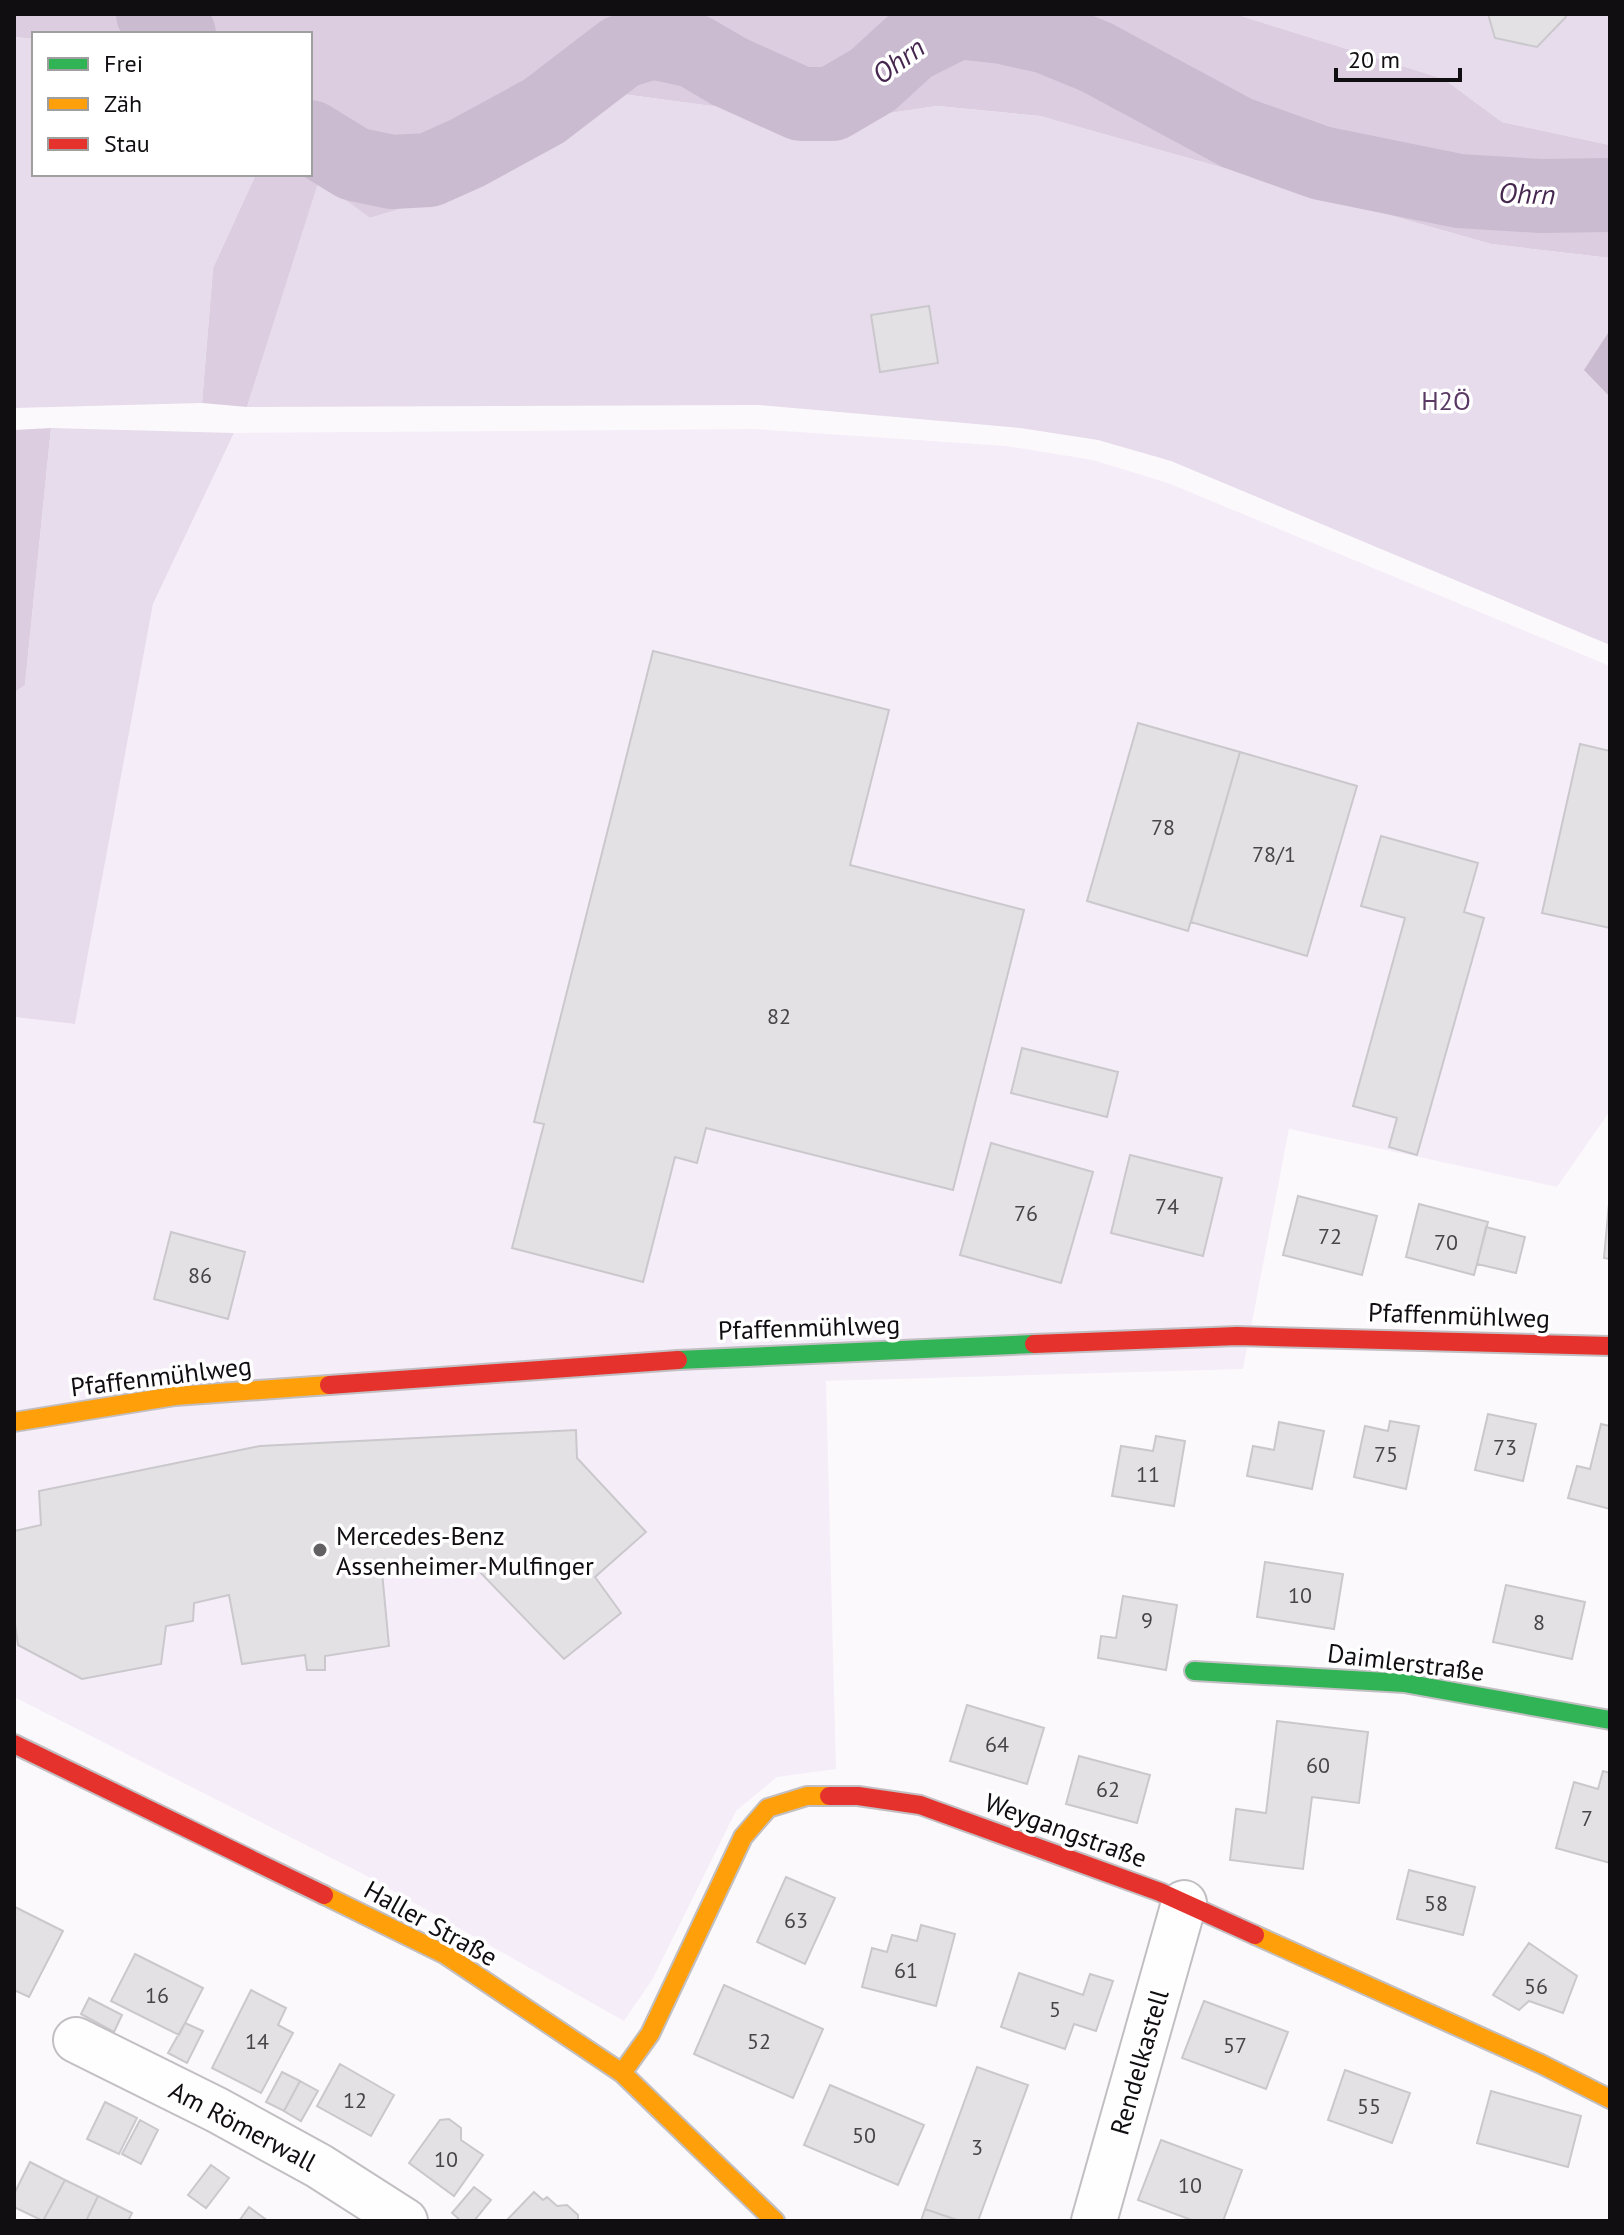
<svg xmlns="http://www.w3.org/2000/svg" width="1624" height="2235" font-family="'PT Sans',sans-serif">
  <style>
    .built { fill: #f5edf8 }
    .green { fill: #e7dceb }
    .forest { fill: #dccee0 }
    .water { fill: #cbbbd0 }
    .lines { fill: none; stroke-linecap: round; stroke-linejoin: round }
    .river { stroke: #cbbbd0; stroke-width: 74 }
    .building { fill: #e4e1e5; stroke: #cac8cc; stroke-width: 2 }
    .street-casing { stroke: #c2bfc3; stroke-width: 48 }
    .fast-casing { stroke: #c2bfc3; stroke-width: 22 }
    .slow-casing { stroke: #c2bfc3; stroke-width: 22 }
    .jam-casing { stroke: #c2bfc3; stroke-width: 22 }
    .street { stroke: #fffeff; stroke-width: 44 }
    .fast { stroke: #30b455; stroke-width: 18 }
    .slow { stroke: #ff9f0a; stroke-width: 18 }
    .jam { stroke: #e5322d; stroke-width: 18 }
    .poi-dot { fill: #636064; stroke: #fff; stroke-width: 3 }
    .labels { text-anchor: middle; dominant-baseline: central; stroke-width: 7; stroke-linejoin: round; paint-order: stroke }
    .number-label { font-size: 22px; fill: #484548 }
    .park-label { font-size: 26px; fill: #5a3a64; stroke: #fff }
    .street-label { font-size: 26px; fill: #110e11; stroke: #fff }
    .poi-label { font-size: 26px; fill: #110e11; stroke: #fff; text-anchor: start }
    .water-label { font-size: 28px; font-style: italic; fill: #45264f; stroke: #fff }
  </style>
  <rect width="100%" height="100%" fill="#fcf9fd"/>
  <path class="built" d="M756,429L1006,446L1093,460L1168,483L1610,666V1111L1557,1187L1289,1129L1243,1369L826,1381L836,1769L777,1777L736,1811L652,1980L624,2021L363,1874L14,1697V1017L75,1024L153,604L234,433Z"/>
  <path class="green" d="M1235,14H1610V145L1502,122L1444,79Z
    M14,37L34,39V174H256L213,268L202,403L14,408Z
    M622,94L830,122L937,106L1040,116L1491,244L1610,258V645L1171,461L1098,440L1020,428L759,405L247,407L319,179L370,218L470,188Z
    M51,428L234,433L153,604L75,1024L14,1017V693L25,685Z"/>
  <path class="forest" d="M14,14H1235L1444,79L1502,122L1610,145V258L1491,244L1040,116L937,106L830,122L622,94L470,188L370,218L319,180L247,407L202,403L213,268L256,174H310V34H34V39L14,37Z
    M51,428L25,685L14,693V430Z"/>
  <path class="water" d="M1610,330V397L1584,370Z"/>
  <g class="lines">
    <path class="river" d="M153,14L179,34
      M310,137L354,164L392,172L429,170L467,153L544,111L621,52L652,42L694,51L728,71L801,104H832L873,80L910,46L958,22L1002,27L1047,37L1096,57L1237,133L1321,163L1459,191L1541,196L1610,195"/>
  </g>
  <path class="building" d="M1488,14H1565L1566,17L1537,47L1495,38Z
    M929,306L938,363L880,372L871,315Z
    M653,651L889,710L850,865L1024,910L953,1190L706,1128L697,1163L675,1157L643,1282L512,1248L544,1124L534,1122Z
    M1138,723L1240,752L1188,931L1087,901Z
    M1580,744L1610,751V928L1542,913Z
    M1240,752L1357,786L1307,956L1191,922Z
    M1381,836L1478,863L1464,912L1484,918L1417,1155L1389,1147L1397,1118L1353,1106L1405,918L1361,906Z
    M1022,1048L1118,1072L1107,1117L1011,1093Z
    M991,1143L1093,1172L1061,1283L960,1255Z
    M1130,1155L1222,1178L1203,1256L1111,1233Z
    M1610,1192V1259L1604,1258Z
    M1298,1196L1377,1216L1362,1275L1283,1255Z
    M1419,1204L1488,1222L1474,1275L1406,1257Z
    M1486,1227L1525,1237L1516,1273L1477,1264Z
    M171,1232L245,1252L228,1319L154,1299Z
    M1488,1414L1536,1424L1523,1481L1475,1470Z
    M1390,1421L1419,1426L1406,1489L1354,1477L1365,1426L1388,1431Z
    M1279,1422L1324,1431L1312,1489L1247,1476L1253,1446L1274,1450Z
    M1601,1424L1610,1426V1509L1568,1498L1577,1466L1590,1469Z
    M576,1430L577,1458L646,1532L595,1577L621,1613L564,1659L475,1567L382,1572L389,1646L325,1656V1670H307L305,1655L242,1664L229,1595L194,1603L193,1621L166,1626L161,1664L82,1679L18,1645L14,1617V1531L41,1525L39,1491L260,1446Z
    M1156,1436L1185,1441L1174,1506L1112,1496L1121,1446L1153,1451Z
    M1265,1562L1343,1574L1334,1629L1257,1617Z
    M1506,1585L1585,1602L1572,1659L1493,1642Z
    M1123,1596L1177,1605L1166,1670L1098,1658L1101,1636L1116,1638Z
    M967,1705L1044,1728L1027,1784L950,1761Z
    M1277,1721L1368,1732L1359,1803L1312,1797L1303,1869L1230,1860L1236,1809L1266,1813Z
    M1079,1756L1150,1775L1137,1823L1066,1804Z
    M1603,1771L1610,1773V1863L1556,1848L1574,1782L1598,1789Z
    M1409,1870L1475,1887L1463,1935L1397,1919Z
    M786,1877L835,1898L805,1964L757,1942Z
    M15,1907L63,1931L29,1997L14,1990Z
    M921,1925L955,1934L936,2006L862,1987L872,1948L887,1952L892,1935L917,1941Z
    M1529,1943L1577,1976L1563,2013L1529,2001L1519,2010L1493,1995Z
    M135,1954L203,1988L179,2035L111,2001Z
    M1019,1973L1083,1995L1090,1974L1113,1981L1096,2031L1074,2024L1065,2049L1001,2027Z
    M724,1985L823,2029L793,2098L694,2054Z
    M251,1990L286,2008L278,2025L293,2033L261,2093L212,2068Z
    M89,1998L122,2015L114,2032L81,2014Z
    M1204,2001L1288,2032L1266,2089L1182,2058Z
    M185,2023L203,2031L187,2063L168,2053Z
    M340,2064L394,2095L371,2136L317,2106Z
    M977,2067L1028,2085L978,2221H960L925,2209Z
    M1345,2070L1410,2093L1392,2143L1328,2120Z
    M282,2072L300,2081L284,2111L266,2102Z
    M300,2081L318,2091L301,2121L284,2111Z
    M830,2085L924,2125L898,2185L804,2145Z
    M1491,2091L1581,2116L1568,2167L1477,2143Z
    M105,2102L137,2118L119,2154L87,2139Z
    M449,2119L461,2128V2140L483,2155L454,2196L409,2163L440,2120Z
    M140,2120L158,2130L141,2164L122,2154Z
    M1161,2140L1242,2170L1223,2221H1194L1138,2200Z
    M30,2162L65,2180L43,2221L14,2207V2194Z
    M211,2165L229,2178L206,2208L188,2195Z
    M65,2180L98,2196L86,2221H43Z
    M474,2187L491,2200L474,2221H461L452,2213Z
    M534,2192L543,2200L547,2197L557,2206L567,2205L578,2215V2221H506Z
    M98,2196L132,2213L128,2221H86Z
    M249,2207L268,2221H239Z
    M925,2209L960,2221H921Z"/>
  <g class="lines">
    <g class="street-casing">
      <path id="street" d="M76,2040L217,2110L319,2166L405,2221
        M1094,2221L1184,1903"/>
    </g>
    <g class="fast-casing">
      <path id="fast" d="M678,1360L1034,1344
        M1194,1671L1404,1683L1610,1720"/>
    </g>
    <g class="slow-casing">
      <path id="slow" d="M14,1422L175,1396L329,1385
        M324,1895L446,1955L622,2073L775,2221
        M1255,1935L1541,2064L1610,2099
        M622,2073L650,2034L743,1837L768,1808L807,1796H829"/>
    </g>
    <g class="jam-casing">
      <path id="jam" d="M1034,1344L1237,1336L1610,1346
        M329,1385L678,1360
        M14,1744L324,1895
        M829,1796H858L920,1805L1160,1892L1255,1935"/>
    </g>
    <use href="#street" class="street"/>
    <use href="#fast" class="fast"/>
    <use href="#slow" class="slow"/>
    <use href="#jam" class="jam"/>
  </g>
  <circle class="poi-dot" cx="320" cy="1550" r="8"/>
  <g class="labels">
    <g class="number-label">
      <text x="1163" y="827">78</text>
      <text x="1274" y="854">78/1</text>
      <text x="779" y="1016">82</text>
      <text x="1167" y="1206">74</text>
      <text x="1026" y="1213">76</text>
      <text x="1330" y="1236">72</text>
      <text x="1446" y="1242">70</text>
      <text x="200" y="1275">86</text>
      <text x="1505" y="1447">73</text>
      <text x="1386" y="1454">75</text>
      <text x="1148" y="1474">11</text>
      <text x="1300" y="1595">10</text>
      <text x="1147" y="1620">9</text>
      <text x="1539" y="1622">8</text>
      <text x="997" y="1744">64</text>
      <text x="1318" y="1765">60</text>
      <text x="1108" y="1789">62</text>
      <text x="1587" y="1818">7</text>
      <text x="1436" y="1903">58</text>
      <text x="796" y="1920">63</text>
      <text x="906" y="1970">61</text>
      <text x="1536" y="1986">56</text>
      <text x="157" y="1995">16</text>
      <text x="1055" y="2009">5</text>
      <text x="257" y="2041">14</text>
      <text x="759" y="2041">52</text>
      <text x="1235" y="2045">57</text>
      <text x="355" y="2100">12</text>
      <text x="1369" y="2106">55</text>
      <text x="864" y="2135">50</text>
      <text x="977" y="2147">3</text>
      <text x="446" y="2159">10</text>
      <text x="1190" y="2185">10</text>
    </g>
    <g class="park-label">
      <text x="1446" y="400">H2Ö</text>
    </g>
    <g class="street-label">
      <text transform="translate(1459 1315) rotate(2)">Pfaffenmühlweg</text>
      <text transform="translate(809 1327) rotate(-2)">Pfaffenmühlweg</text>
      <text transform="translate(161 1376) rotate(-7)">Pfaffenmühlweg</text>
      <text transform="translate(1406 1662) rotate(7)">Daimlerstraße</text>
      <text transform="translate(1066 1830) rotate(20)">Weygangstraße</text>
      <text transform="translate(431 1923) rotate(29)">Haller Straße</text>
      <text transform="translate(1139 2062) rotate(-74)">Rendelkastell</text>
      <text transform="translate(243 2126) rotate(28)">Am Römerwall</text>
    </g>
    <g class="poi-label">
      <text x="336" y="1535">Mercedes-Benz<tspan x="336" dy="30">Assenheimer-Mulfinger</tspan></text>
    </g>
    <g class="water-label">
      <text transform="translate(898 60) rotate(-36)">Ohrn</text>
      <text transform="translate(1527 193) rotate(2)">Ohrn</text>
    </g>
  </g>
  <rect width="1624" height="2235" fill="none" stroke="#110e11" stroke-width="32"/>
  <rect x="32" y="32" width="280" height="144" fill="#ffffff" stroke="#a09fa0" stroke-width="2"/>
  <rect x="48" y="58" width="40" height="12" fill="#30b455" stroke="#a09fa0" stroke-width="2"/>
  <text x="104" y="72" font-size="24" fill="#110e11">Frei</text>
  <rect x="48" y="98" width="40" height="12" fill="#ff9f0a" stroke="#a09fa0" stroke-width="2"/>
  <text x="104" y="112" font-size="24" fill="#110e11">Zäh</text>
  <rect x="48" y="138" width="40" height="12" fill="#e5322d" stroke="#a09fa0" stroke-width="2"/>
  <text x="104" y="152" font-size="24" fill="#110e11">Stau</text>
  <path d="M1336 68v12h124v-12" fill="none" stroke="#110e11" stroke-width="4"/>
  <text x="1348" y="68" font-size="24" fill="#110e11" stroke="#ffffff" stroke-width="6" paint-order="stroke">20 m</text>
</svg>
